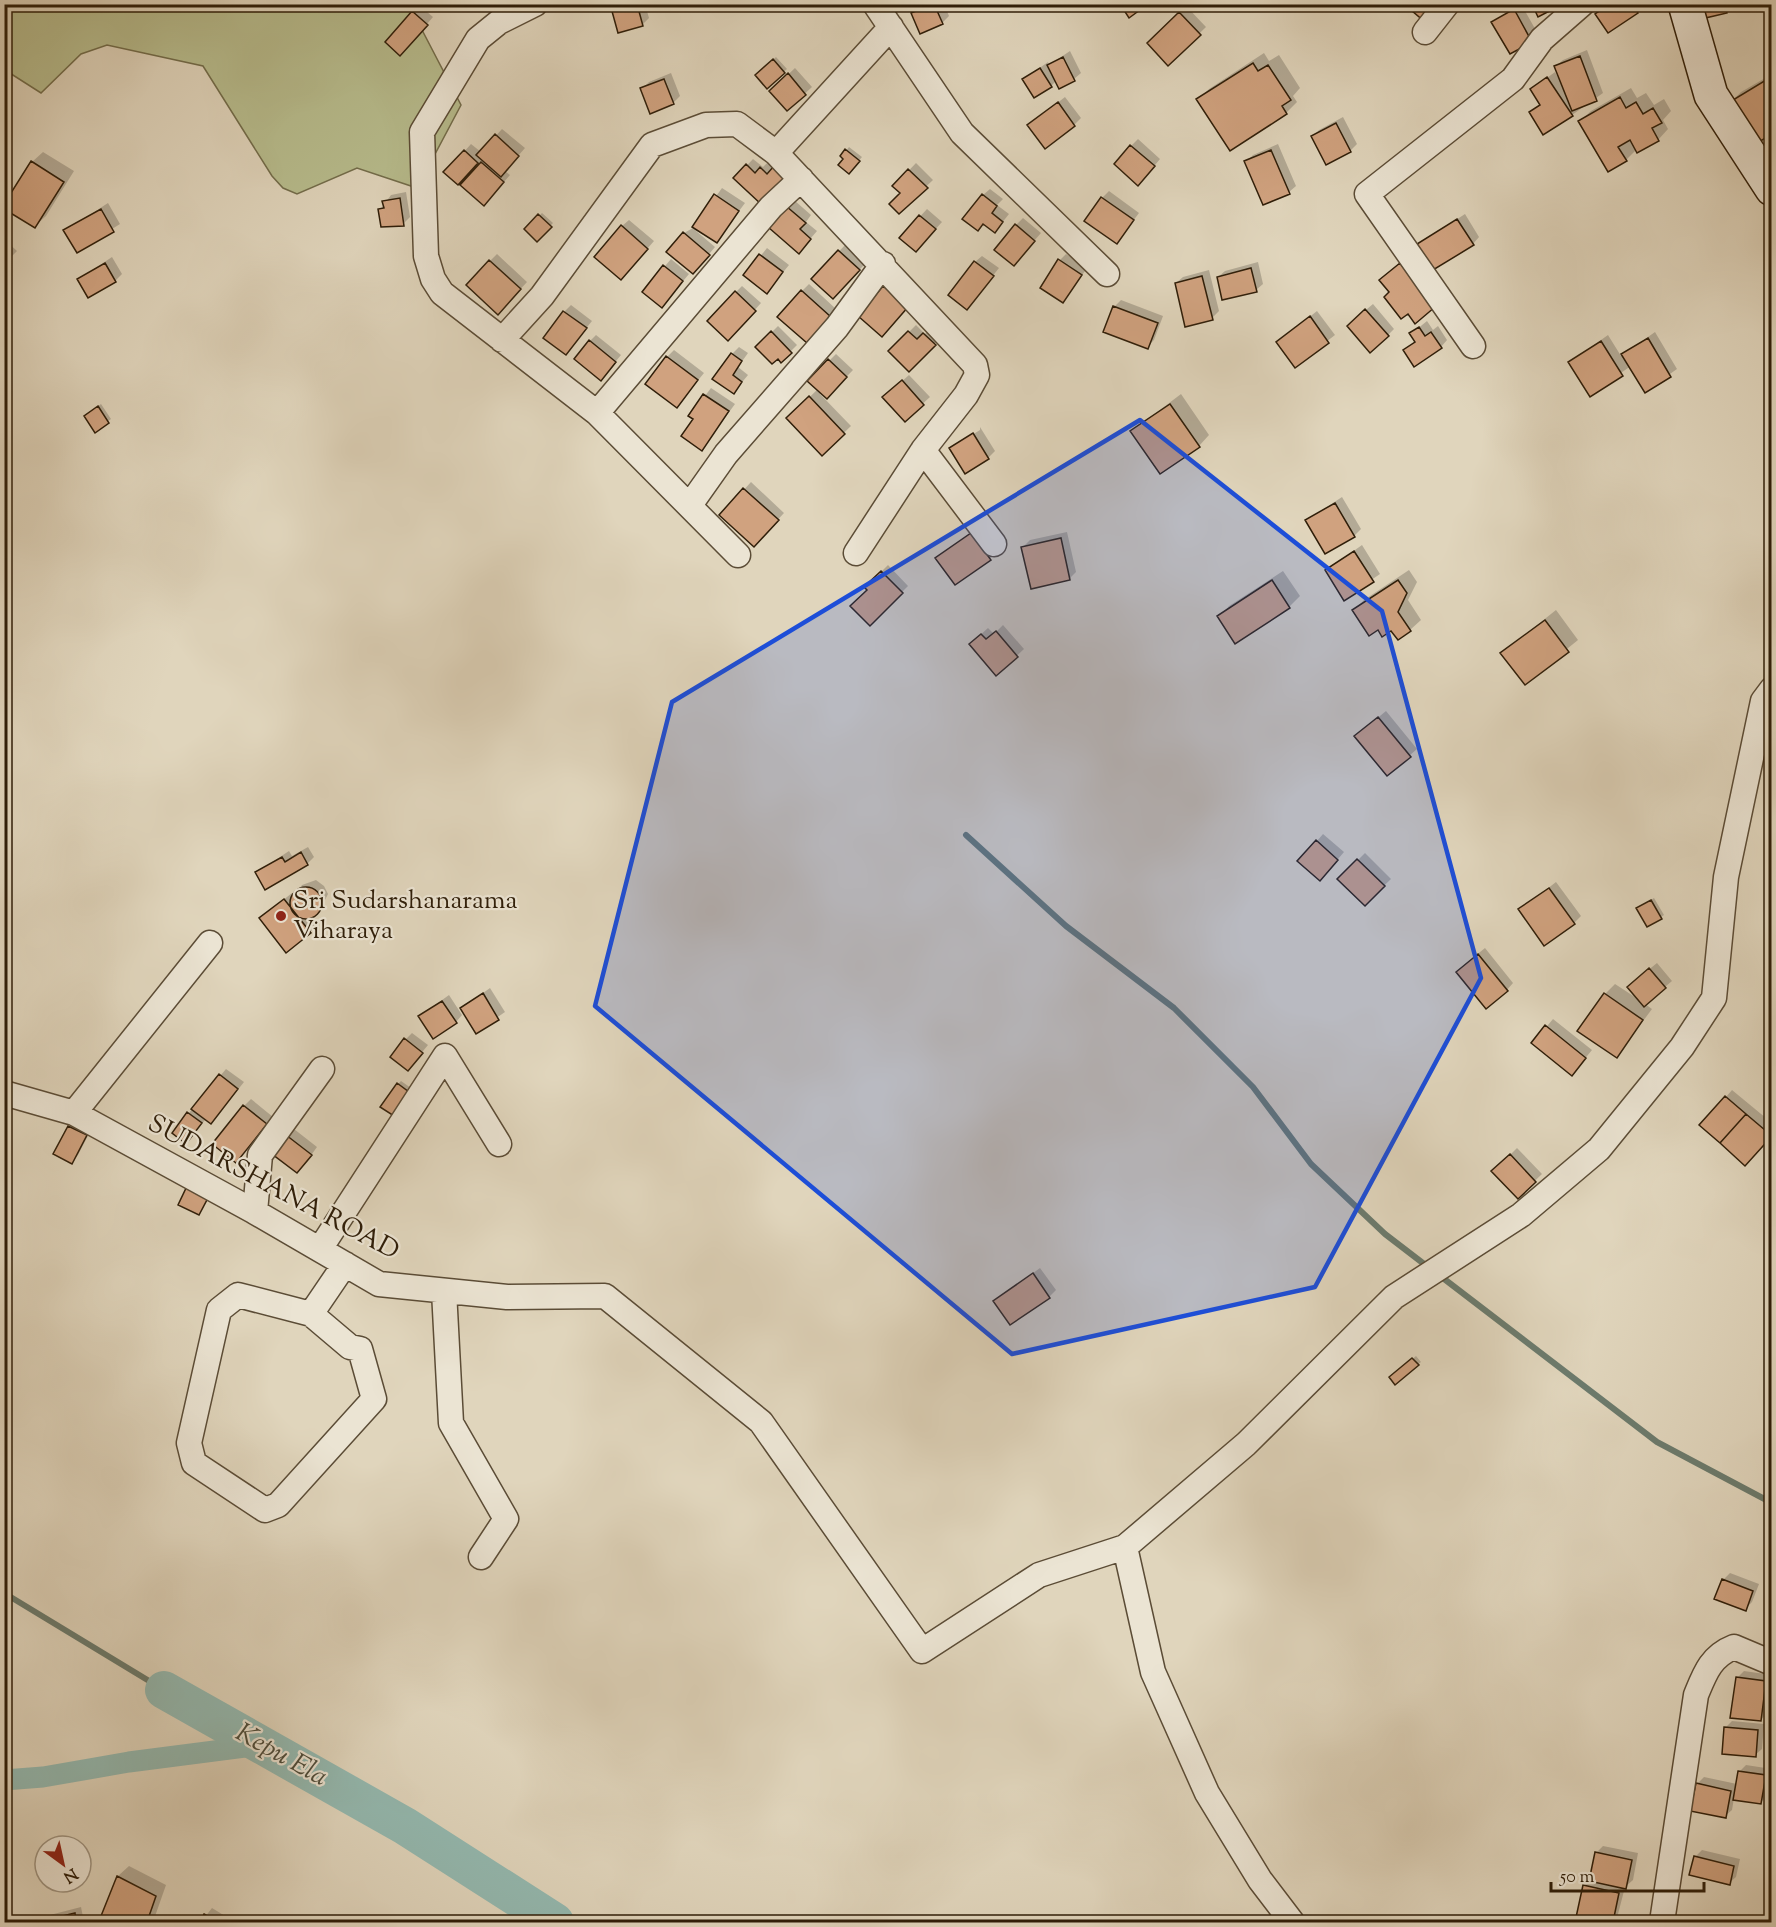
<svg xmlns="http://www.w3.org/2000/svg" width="1776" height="1927" font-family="'Sorts Mill Goudy',serif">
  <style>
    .green { fill: #b7bc8d; stroke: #736d4b; stroke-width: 1.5 }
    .shadow { fill: #0003 }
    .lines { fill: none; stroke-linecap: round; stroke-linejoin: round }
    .stream { stroke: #6c7b6d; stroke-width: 6 }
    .canal { stroke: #94b9b0; stroke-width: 21 }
    .river { stroke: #94b9b0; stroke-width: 38 }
    .building { fill: #d0a27f; stroke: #2f1e09; stroke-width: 1.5 }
    .street-casing { stroke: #5b4c36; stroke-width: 27 }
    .secondary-casing { stroke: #2f1e09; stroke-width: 36 }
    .street { stroke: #ebe4d3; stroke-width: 24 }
    .secondary { stroke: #ebe4d3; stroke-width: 33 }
    .marked { fill: #1d4ed8; fill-opacity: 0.2; stroke: #1d4ed8; stroke-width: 4.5; stroke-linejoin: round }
    .poi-dot { fill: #8f2418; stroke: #ebe4d3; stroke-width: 2 }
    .labels { text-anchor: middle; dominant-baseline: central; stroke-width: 4.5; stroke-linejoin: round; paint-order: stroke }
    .poi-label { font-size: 26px; fill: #2f1e09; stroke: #ebe4d3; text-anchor: start }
    .street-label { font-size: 26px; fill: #2f1e09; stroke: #ebe4d3 }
    .water-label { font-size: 27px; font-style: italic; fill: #4d4c3b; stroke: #ebe4d3 }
  </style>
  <rect width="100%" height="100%" fill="#e0d5bc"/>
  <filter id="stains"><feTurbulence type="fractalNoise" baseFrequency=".00333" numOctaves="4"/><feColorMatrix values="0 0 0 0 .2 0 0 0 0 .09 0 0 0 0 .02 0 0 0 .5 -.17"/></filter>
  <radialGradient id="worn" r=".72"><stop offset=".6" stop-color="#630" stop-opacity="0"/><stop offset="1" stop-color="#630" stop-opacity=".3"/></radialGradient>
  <path class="green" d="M4,5H409L461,105L417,188L357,168L297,194L283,188L272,176L203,66L107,45L81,54L41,93L5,70Z"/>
  <path class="shadow" d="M612,4H645L649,18L642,25Z
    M926,4H944L949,16L942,23L913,14Z
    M1521,4L1538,34L1531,40L1493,23Z
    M1609,4L1644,5L1608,31L1597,15Z
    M1699,4H1733V5L1726,12Z
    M420,6L433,17L407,47L413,12Z
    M1187,7L1206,27L1168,64L1149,44Z
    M1587,50L1603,93L1572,115L1531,112L1541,103L1532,89L1555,72L1559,79L1556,66L1563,60Z
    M1070,51L1081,73L1074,79L1060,87L1056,81L1051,86L1024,79L1048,62L1049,65Z
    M1264,53L1269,61L1279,55L1300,88L1293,96L1297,102L1286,113L1198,100L1209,89Z
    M776,57L787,69L767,86L757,75Z
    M795,68L812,87L788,109L778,84Z
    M671,73L680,96L673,103L642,89L649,82Z
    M1772,74V132L1730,103L1741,92Z
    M1631,88L1637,98L1646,93L1654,105L1664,99L1671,111L1663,120L1668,129L1658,140L1637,149L1626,160L1580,121L1591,111Z
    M1065,97L1081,118L1074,125H1029Z
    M1343,117L1357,144L1350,151L1313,136L1319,130Z
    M502,129L525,148L505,171L510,175L491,197L478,163L458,183L446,172L471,144L481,152Z
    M1138,139L1160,159L1145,177L1131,146Z
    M1278,144L1296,186L1289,192L1246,162L1253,155Z
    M849,147L862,157L849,172L842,156Z
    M43,152L74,171L46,216L35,226L32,162Z
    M753,159L763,167L768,162L775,168L769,196L735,178Z
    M916,163L933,180L899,212L902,193L894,186Z
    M722,188L745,203L716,242L695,230L715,247L699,266L684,233L693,228Z
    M990,189L1003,199L997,205L1009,214L1001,224L984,223L978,229L983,195Z
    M1109,191L1139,213L1117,242L1102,198Z
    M406,192L410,217L403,224L380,210L391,195Z
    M794,200L811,215L806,222L817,231L805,245L787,207Z
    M108,203L120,224L77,251L65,231Z
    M927,209L942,222L923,243L901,237Z
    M542,213L553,223L537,240L526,229Z
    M1465,214L1479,237L1473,244H1419Z
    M1023,218L1041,233L1014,264L1016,225Z
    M629,220L654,241L628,271L622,226Z
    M4,239L17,251L4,264Z
    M846,244L866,263L833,297L813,279Z
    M767,248L789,265L767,292L745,275Z
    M497,254L527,282L505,306L490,261Z
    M1066,254L1088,267L1063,301L1060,260Z
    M982,256L999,268L967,308L975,262Z
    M112,257L122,274L115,281L79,279Z
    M671,259L689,274L668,299L644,291Z
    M1258,262L1263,284L1256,290L1218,277L1225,271Z
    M1209,270L1219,311L1212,318L1176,283L1183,277Z
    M809,284L836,309L813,335L802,291Z
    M742,286L761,303L735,332L736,292Z
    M1121,300L1163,316L1154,340L1147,347L1114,307Z
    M1373,304L1394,329L1388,335L1355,319Z
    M571,305L592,321L566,353L564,312Z
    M1317,311L1335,335L1295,366L1278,342Z
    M1427,321L1433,330L1438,326L1447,340L1441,347L1405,350L1416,340L1411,334Z
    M916,325L925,334L931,327L941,337L909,370L890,351Z
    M778,326L797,345L781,361L757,347Z
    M1655,332L1677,369L1646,391L1631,366L1590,394L1570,362L1608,335L1621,356Z
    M596,335L621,355L607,372L590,341Z
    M739,347L748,353L738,367L748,375L734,392L732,354Z
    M674,350L704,373L677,406L667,357Z
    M836,354L853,370L827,397L822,392L820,394L851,426L822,454L788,418L818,389L809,381Z
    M909,375L930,397L905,420L891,391Z
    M711,388L735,404L702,449L695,419L690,416Z
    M1181,394L1209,435L1199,446L1132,431Z
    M101,404L111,419L95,431L88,414Z
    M980,427L995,451L988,458L951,448L980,430Z
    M751,482L784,513L760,539L721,515Z
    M1342,497L1361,529L1354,536L1307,520Z
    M978,527L996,552L990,559L937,558Z
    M1067,532L1076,572L1069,579L1023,547L1030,540Z
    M1362,545L1380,574L1345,598L1327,570Z
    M888,565L908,586L870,624L869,590L866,587Z
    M1409,570L1417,582L1408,600L1421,620L1410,630L1378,628L1354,610L1364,600Z
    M1283,571L1300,596L1289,607L1219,617L1229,606Z
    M1556,610L1578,640L1525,683L1502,653Z
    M1003,625L1024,649L997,674L978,637L988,628L994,634Z
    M1386,711L1417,749L1388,774L1363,730Z
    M1323,834L1344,852L1327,872L1317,841Z
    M308,847L314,857L307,864L257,872L289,851L292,856Z
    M1365,853L1391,879L1365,904L1339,879Z
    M316,880L324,886L328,894L321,908L314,915H309L317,926L310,932L268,912L292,893L294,896L302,885Z
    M1556,882L1581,916L1574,923L1520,910Z
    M1654,898L1664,915L1648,925L1641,906Z
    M1485,948L1513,983L1507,990L1464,965Z
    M1657,963L1672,981L1645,1004L1652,1009L1617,1056L1605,994L1615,984L1638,999L1636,980Z
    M490,988L505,1012L476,1032L462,1008Z
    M449,995L462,1015L456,1022L420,1016Z
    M1553,1019L1592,1050L1578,1067L1533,1043Z
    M412,1033L428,1045L414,1062L406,1039Z
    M226,1069L244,1082L217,1116L206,1119L186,1142L189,1113Z
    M401,1081L411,1088L396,1111L398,1084Z
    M1732,1090L1772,1123V1135L1751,1157L1726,1097Z
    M251,1099L273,1117L236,1161L244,1106Z
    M76,1120L92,1128L78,1155L72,1162L55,1153L69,1127Z
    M294,1129L317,1147L304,1165L287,1136Z
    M1517,1148L1542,1174L1518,1197L1494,1171Z
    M1040,1268L1056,1290L1049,1297L995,1301Z
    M1416,1356L1421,1362L1395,1383L1391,1378Z
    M1730,1573L1759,1584L1752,1602L1745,1609L1723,1580Z
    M1744,1671L1772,1675L1767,1713L1761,1720L1737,1678Z
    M1732,1721L1764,1724L1762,1749L1755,1755L1725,1728Z
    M1746,1765L1772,1769L1767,1796L1760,1803L1734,1798L1732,1810L1725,1816L1697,1784L1704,1777L1737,1784L1739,1772Z
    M1603,1846L1638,1853L1633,1880L1625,1887L1616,1922L1577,1921L1584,1886L1591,1879L1596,1853Z
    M1702,1850L1740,1859L1736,1877L1729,1883L1695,1857Z
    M129,1866L166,1885L153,1922H105L100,1920L118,1876Z
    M81,1907L84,1922H40L46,1916Z
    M212,1908L235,1922H201Z"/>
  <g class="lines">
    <path class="stream" d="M966,835L1066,926L1174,1008L1253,1087L1311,1164L1385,1234L1428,1267
      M1439,1275L1657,1442L1772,1503
      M4,1593L164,1690"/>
    <path class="canal" d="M4,1780L43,1777L129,1762L261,1745"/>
    <path class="river" d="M164,1690L405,1826L555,1922"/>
  </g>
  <path class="building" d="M610,4H637L643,26L618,33Z
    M902,4H917L906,11Z
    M934,4L943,24L920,34L911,13Z
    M1120,4H1148L1129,18Z
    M1415,4H1439L1425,22L1411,10Z
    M1532,4H1563L1538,17Z
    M1610,4H1633L1638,13L1608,33L1595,14Z
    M1697,4H1725L1727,13L1701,19Z
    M1514,9L1532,42L1510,54L1491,22Z
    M412,11L428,25L400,56L385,42Z
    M1179,12L1201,35L1168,66L1147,43Z
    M1580,56L1597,101L1572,111L1554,66Z
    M1063,57L1075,81L1059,89L1047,65Z
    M773,59L785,73L767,89L755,75Z
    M1253,63L1258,71L1268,65L1291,100L1282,106L1287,114L1230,151L1196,99Z
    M1040,68L1052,87L1034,98L1022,79Z
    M788,73L806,95L787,111L769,91Z
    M1547,77L1573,116L1543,135L1529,112L1540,105L1530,89Z
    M664,79L674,104L650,114L640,88Z
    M1766,80L1772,89V134L1754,145L1728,103Z
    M1620,97L1626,108L1636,102L1643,114L1653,108L1662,123L1652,128L1659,141L1637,153L1630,140L1618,147L1627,161L1608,172L1578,121Z
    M1058,102L1075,126L1045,149L1027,125Z
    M1336,123L1351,152L1326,165L1311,136Z
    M495,134L519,156L501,177L476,155Z
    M1130,145L1155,166L1138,186L1114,164Z
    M845,149L860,161L849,174L838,165L843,159L840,156Z
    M464,150L478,163L458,185L443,172Z
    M1271,150L1290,194L1263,205L1244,161Z
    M31,161L64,182L35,228L4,209V204Z
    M481,162L504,182L484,206L460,185Z
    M746,164L755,173L760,167L767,174L774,166L787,178L762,205L733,178Z
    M908,169L928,188L899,214L889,204L900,193L892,186Z
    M714,194L739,211L717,243L692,227Z
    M982,194L997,206L992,213L1003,222L995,233L983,224L978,231L962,219Z
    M1101,197L1134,220L1117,244L1084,221Z
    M400,198L404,226L381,227L378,209L384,208L382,201Z
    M786,206L806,223L800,229L811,239L799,254L768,227Z
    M101,209L114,232L77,253L63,230Z
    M538,214L552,227L537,242L524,229Z
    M919,215L936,229L916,252L899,238Z
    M1457,219L1474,245L1433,270L1417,244Z
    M1015,224L1035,241L1014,266L994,250Z
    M621,225L648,249L621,280L594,257Z
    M683,232L710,255L693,274L666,252Z
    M838,250L860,270L833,299L811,279Z
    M4,252L11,259L4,266Z
    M759,254L783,272L767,294L743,275Z
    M1058,259L1082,275L1063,303L1040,288Z
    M489,260L521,289L498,315L466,285Z
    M974,261L994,276L967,310L948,295Z
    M105,263L116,282L88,298L77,279Z
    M1400,263L1435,307L1415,324L1408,314L1401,319L1384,297L1389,292L1379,280Z
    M663,265L683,281L662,308L642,292Z
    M1251,268L1257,292L1222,300L1217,277Z
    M1202,276L1213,320L1185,327L1175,283Z
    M883,286L908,307L882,337L858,316Z
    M801,290L831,317L807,343L777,317Z
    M735,291L756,311L728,341L707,321Z
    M1113,306L1158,323L1148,349L1103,332Z
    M1365,309L1389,336L1370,353L1347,326Z
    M563,311L587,328L566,355L543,338Z
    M1310,316L1329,343L1295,368L1276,342Z
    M1419,327L1425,336L1431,332L1442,348L1414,367L1403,350L1415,342L1409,333Z
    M771,331L792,353L781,363L778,359L772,364L755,347Z
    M908,331L917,339L923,333L936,345L909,372L888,351Z
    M1648,338L1671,377L1645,393L1621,354Z
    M589,340L616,362L601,381L574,359Z
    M1601,341L1623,376L1590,397L1568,362Z
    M731,353L742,361L733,375L742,382L734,394L712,379Z
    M666,356L698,380L677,408L645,384Z
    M828,359L847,377L827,399L807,381Z
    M902,380L924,405L905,422L882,397Z
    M703,394L729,411L702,451L681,436L693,419L688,416Z
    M809,396L845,434L822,456L786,418Z
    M1170,404L1200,447L1160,474L1130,431Z
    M98,406L109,423L95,433L84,416Z
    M973,433L989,459L965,474L949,448Z
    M743,488L779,520L754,547L719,515Z
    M1335,503L1355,537L1325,554L1305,520Z
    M971,533L991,560L955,585L935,558Z
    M1061,538L1070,580L1031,589L1021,547Z
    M1354,551L1374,582L1344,601L1325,570Z
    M881,571L903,593L870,626L850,606L867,590L864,587Z
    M1272,580L1290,608L1235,644L1217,616Z
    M1398,580L1407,593L1398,612L1411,631L1398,640L1391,631L1382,637L1378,630L1369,636L1352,610Z
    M1545,620L1569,652L1525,685L1500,653Z
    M996,631L1018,657L996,676L969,644L981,634L986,639Z
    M1378,717L1411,757L1387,776L1354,736Z
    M1316,840L1338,860L1320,881L1297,861Z
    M301,852L308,865L265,890L255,872L282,857L285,862Z
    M1357,859L1385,886L1365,906L1337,879Z
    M290 903a16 16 0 1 1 32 0a16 16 0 1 1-32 0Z
    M1549,888L1575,924L1544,946L1518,909Z
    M284,899L311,933L286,953L259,918Z
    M1651,900L1662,919L1647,927L1636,908Z
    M1478,954L1508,991L1486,1009L1456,972Z
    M1649,968L1666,988L1644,1007L1627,987Z
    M483,993L499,1020L476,1034L460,1008Z
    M1604,993L1643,1020L1617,1058L1577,1031Z
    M442,1001L457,1023L433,1039L418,1016Z
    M1545,1025L1586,1058L1572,1076L1531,1043Z
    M404,1038L423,1053L408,1071L390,1057Z
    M219,1074L238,1089L211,1124L191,1109Z
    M397,1083L409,1092L394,1116L380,1107Z
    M1725,1096L1746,1114L1720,1143L1699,1125Z
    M243,1105L267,1124L236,1163L212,1144Z
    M187,1112L202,1123L186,1144L172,1133Z
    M1746,1114L1772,1136L1745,1166L1720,1143Z
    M68,1126L87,1135L72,1164L53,1154Z
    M286,1135L312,1155L297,1173L272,1154Z
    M1510,1154L1536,1182L1518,1199L1491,1171Z
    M188,1184L210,1194L199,1215L178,1205Z
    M1033,1273L1050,1298L1010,1325L993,1301Z
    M1412,1358L1419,1365L1395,1385L1389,1377Z
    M1722,1579L1753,1591L1746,1611L1714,1599Z
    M1736,1677L1766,1681L1761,1721L1730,1718Z
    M1724,1727L1758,1730L1756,1757L1722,1754Z
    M1738,1771L1766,1775L1761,1804L1733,1800Z
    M1696,1783L1731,1791L1726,1818L1690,1811Z
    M1595,1852L1632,1860L1626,1889L1589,1881Z
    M1694,1856L1734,1866L1730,1885L1689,1875Z
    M117,1876L156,1896L147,1922L99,1921Z
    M1583,1885L1619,1893L1613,1922H1575Z
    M75,1913L76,1922H38Z
    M204,1914L218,1922H200Z"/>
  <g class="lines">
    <g class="street-casing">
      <path id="street" d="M535,4L499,22L478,39L422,132L426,256L433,279L442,293L597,413L738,555
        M875,4L962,133L1107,274
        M1425,32L1447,4
        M776,153L891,27
        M502,340L542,296L652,145L706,125L737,124L776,153L975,365L977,375L966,395L923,450L856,553
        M1473,346L1367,194L1513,79L1542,39L1582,4
        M597,413L771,207L801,179
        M923,450L994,544
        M690,505L726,454L837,327L883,264
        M4,1093L74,1113L255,1212L379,1284L507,1297L605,1296L761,1422L922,1651L1039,1575L1125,1547L1246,1444L1394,1297L1521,1215L1599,1149L1682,1047L1714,998L1726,877L1763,701L1772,689
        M74,1113L210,943
        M255,1212L260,1155L322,1069
        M320,1249L445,1056L499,1144
        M444,1291L451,1423L506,1519L481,1557
        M311,1314L238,1295L219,1310L189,1443L194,1463L265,1510L278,1505L374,1399L360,1349L350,1347L311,1314L345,1264
        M1125,1547L1153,1672L1207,1793L1260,1880L1292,1922
        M1662,1922L1696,1695C1705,1673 1711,1656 1734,1647L1772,1663"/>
    </g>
    <g class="secondary-casing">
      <path id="secondary" d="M1685,4L1711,95L1772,189"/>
    </g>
    <use href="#street" class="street"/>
    <use href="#secondary" class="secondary"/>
  </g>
  <path class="marked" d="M1140,420L1382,611L1481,978L1315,1287L1012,1354L595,1006L672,702Z"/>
  <circle class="poi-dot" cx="281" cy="916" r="6"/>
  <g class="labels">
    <g class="poi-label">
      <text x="293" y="901">Sri Sudarshanarama<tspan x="293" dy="30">Viharaya</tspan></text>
    </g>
    <g class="street-label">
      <text transform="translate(273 1188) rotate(28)">SUDARSHANA ROAD</text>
    </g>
    <g class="water-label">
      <text transform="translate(281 1756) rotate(29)">Kepu Ela</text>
    </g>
  </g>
  <rect width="1776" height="1927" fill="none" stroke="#e0d5bc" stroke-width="24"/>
  <rect x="6" y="6" width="1764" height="1915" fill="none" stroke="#2f1e09" stroke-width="3"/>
  <rect x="12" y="12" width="1752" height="1903" fill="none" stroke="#2f1e09" stroke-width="1.5"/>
  <g transform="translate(63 1864) rotate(147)"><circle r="28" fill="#ebe4d3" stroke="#a09582" stroke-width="1.5"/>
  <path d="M0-4.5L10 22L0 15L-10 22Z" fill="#8f2418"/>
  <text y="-9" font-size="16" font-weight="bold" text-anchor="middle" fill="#2f1e09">N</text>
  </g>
  <path d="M1551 1882v9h153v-9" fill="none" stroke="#2f1e09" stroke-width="3"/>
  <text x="1560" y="1882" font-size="18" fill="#2f1e09" stroke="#ebe4d3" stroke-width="4.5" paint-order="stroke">50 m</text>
  <rect width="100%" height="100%" filter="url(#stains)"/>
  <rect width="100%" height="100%" fill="url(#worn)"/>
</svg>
